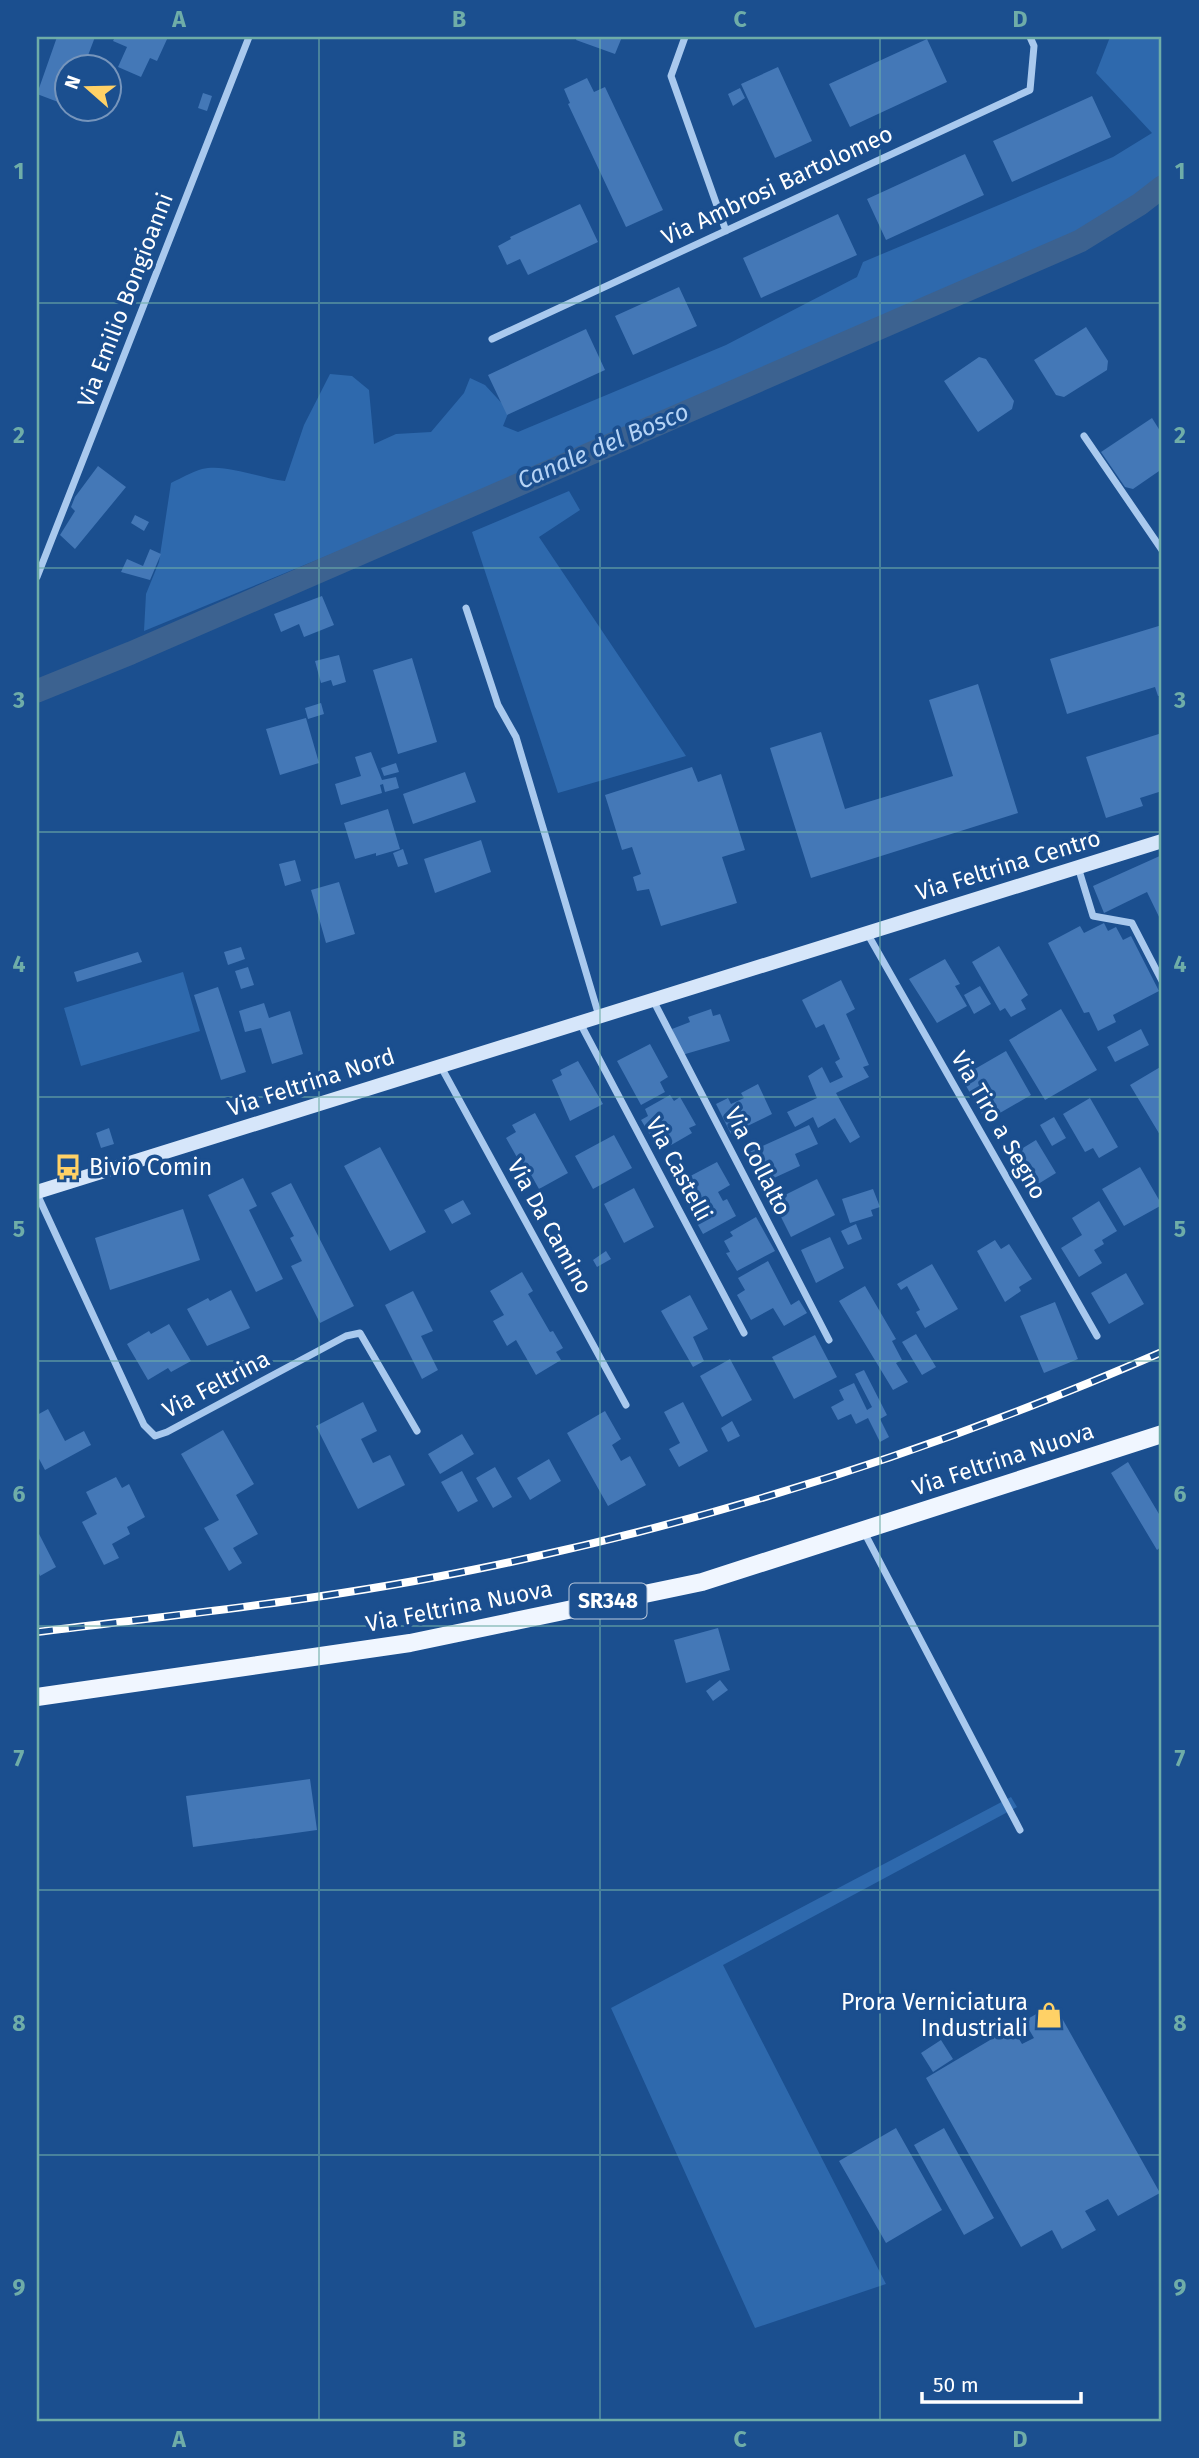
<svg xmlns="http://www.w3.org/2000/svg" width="1199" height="2458" font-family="'Fira Sans',sans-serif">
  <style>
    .green { fill: #2e69ad }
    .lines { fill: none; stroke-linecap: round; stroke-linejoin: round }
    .canal { stroke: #3c6290; stroke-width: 23 }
    .building { fill: #4478b7 }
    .street { stroke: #a9c9ee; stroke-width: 7 }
    .secondary { stroke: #d6e6fa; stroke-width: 14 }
    .primary { stroke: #f0f6ff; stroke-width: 18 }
    .rail-casing { stroke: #fff; stroke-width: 8 }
    .rail { stroke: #1b4f8f; stroke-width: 5; stroke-dasharray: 16; stroke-linecap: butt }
    .grid { fill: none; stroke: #6fada8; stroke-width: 2; stroke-opacity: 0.55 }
    .labels { text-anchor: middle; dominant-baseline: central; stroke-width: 7; stroke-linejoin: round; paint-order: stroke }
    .shield { fill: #1b4f8f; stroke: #bbcadd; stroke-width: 2 }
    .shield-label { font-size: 21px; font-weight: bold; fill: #fff }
    .street-label { font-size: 23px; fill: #fff; stroke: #1b4f8f }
    .poi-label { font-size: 23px; fill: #fff; stroke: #1b4f8f; text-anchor: start }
    .water-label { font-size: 24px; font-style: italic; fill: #b5d3f5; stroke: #1b4f8f }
    .neatline { fill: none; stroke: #6fada8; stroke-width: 2.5 }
    .grid-label { font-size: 23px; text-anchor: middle; font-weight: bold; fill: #6fada8 }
  </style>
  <rect width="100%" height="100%" fill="#1b4f8f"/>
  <path class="green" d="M1110,37H1162V181L1128,207L925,302L811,352L698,396L580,452L144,631L146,594L159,562L171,483C181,478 192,472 202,469C226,463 261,479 285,481L304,425L330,374L352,376L369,390L374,444L396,434L431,432L464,393L470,378L485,385L509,411L503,426L518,432L726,345L857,277L863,262L1113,157L1152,133L1096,73Z
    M569,491L580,510L539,537L686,756L558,793L472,532Z
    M183,972L200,1031L81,1066L64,1008Z
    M1011,1797L1017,1807L723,1965L886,2284L755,2328L611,2008Z"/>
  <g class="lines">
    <path class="canal" d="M37,691L131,653L1080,241L1140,204L1162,187"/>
  </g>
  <path class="building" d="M57,37H95L84,66H66V105L37,94Z
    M115,37H168L157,61L150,58L141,77L118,67L127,47L113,41Z
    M577,37H622L615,54L576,40Z
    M927,39L947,82L850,127L829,84Z
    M778,67L812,141L775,158L741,84Z
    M587,78L594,92L605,87L663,210L626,227L568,104L570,103L564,89Z
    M740,88L745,98L733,106L728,94Z
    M203,93L212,96L207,111L198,108Z
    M1092,96L1111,137L1012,182L993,141Z
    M965,154L984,195L886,240L867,199Z
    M580,204L598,242L528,275L520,259L507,265L498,246L511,239L510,237Z
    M838,214L857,255L761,298L743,258Z
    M679,287L697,326L633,355L615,316Z
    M1086,327L1108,361L1107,370L1064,397L1056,395L1034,360Z
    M586,329L605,370L507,415L488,375Z
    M979,357L986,359L1014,401L1012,409L978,432L944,381Z
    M1152,418L1162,434V469L1133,489L1125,487L1101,452Z
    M98,466L126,487L75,549L60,535L75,511L71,507L75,497Z
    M135,515L149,522L144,531L131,523Z
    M150,549L161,554L150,580L121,572L127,559L143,566Z
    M322,596L334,625L304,637L299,624L281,632L274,614Z
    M1162,625V695L1158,696L1155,687L1067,714L1050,659Z
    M339,655L346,682L333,686L331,680L321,683L315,661Z
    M412,658L437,742L398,754L373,670Z
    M978,684L1018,813L811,878L770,748L821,732L845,809L953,776L929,700Z
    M321,703L324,714L308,719L305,708Z
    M306,718L319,763L280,775L266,729Z
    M1162,733V791L1140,798L1143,806L1106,818L1086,757Z
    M371,752L382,780L396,777L399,788L385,792L383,784L380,785L382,793L341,805L335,784L361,776L355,757Z
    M396,763L399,772L384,776L381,768Z
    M692,767L698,782L721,774L745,850L722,857L737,903L661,926L649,889L637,891L633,877L641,874L632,847L622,850L605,795Z
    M465,772L476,802L413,824L403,794Z
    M388,809L400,849L376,856V853L355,859L344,823Z
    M481,840L491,872L435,893L424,859Z
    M403,849L408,864L398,867L393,853Z
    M1162,855V923L1147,892L1104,913L1093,886Z
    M295,860L301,881L285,886L279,864Z
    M339,882L355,934L326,943L311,890Z
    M1104,923L1108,931L1116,927L1123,940L1131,936L1159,991L1113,1015L1116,1022L1098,1031L1089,1012L1084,1013L1048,943L1080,926L1084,933Z
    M999,946L1028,995L1021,1000L1026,1009L1011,1017L1005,1008L1000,1011L972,962Z
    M241,947L245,959L228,965L224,952Z
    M138,952L142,962L77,982L74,972Z
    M945,959L960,984L955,986L967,1006L937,1023L909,979Z
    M248,967L254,985L241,989L235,971Z
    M841,980L855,1009L846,1014L869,1065L863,1067L869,1077L836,1093L860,1137L850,1143L835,1118L818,1128L813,1117L795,1127L787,1112L817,1098L808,1076L822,1067L830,1083L843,1077L835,1062L840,1059L824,1024L816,1028L802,1000Z
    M980,986L991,1004L974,1014L964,995Z
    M218,987L246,1072L221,1080L194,995Z
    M264,1003L269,1018L290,1011L303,1054L272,1064L261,1028L245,1032L239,1011Z
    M711,1009L713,1016L720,1014L730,1041L682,1055L672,1029L690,1022L688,1017Z
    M1061,1009L1097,1070L1045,1100L1009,1040Z
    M1141,1029L1149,1045L1115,1062L1107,1047Z
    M650,1044L668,1077L660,1082L665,1092L641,1105L617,1061Z
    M1006,1051L1031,1095L986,1121L961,1077Z
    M578,1061L603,1104L570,1121L552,1080L562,1075L560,1070Z
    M1162,1066V1133L1160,1135L1130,1085Z
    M758,1084L772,1114L731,1134L716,1104L728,1098L731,1104L744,1098L741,1093Z
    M670,1095L674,1101L680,1097L696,1125L689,1128L692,1133L666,1148L662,1142L656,1145L641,1120L648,1116L645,1109Z
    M1090,1098L1118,1147L1099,1158L1093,1148L1085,1152L1063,1114Z
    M535,1113L568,1173L539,1189L530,1173L523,1168L506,1138L516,1132L512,1125Z
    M1054,1117L1066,1138L1052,1146L1040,1125Z
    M809,1125L818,1144L795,1154L800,1166L761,1184L747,1153Z
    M109,1128L114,1144L101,1148L96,1133Z
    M614,1135L632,1168L593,1189L575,1156Z
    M1036,1140L1056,1173L1030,1189L1010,1156Z
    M380,1147L426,1232L390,1251L344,1166Z
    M717,1162L730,1185L718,1192L723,1201L727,1199L736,1216L703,1234L687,1205L691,1203L679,1182Z
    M1140,1167L1162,1205L1124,1226L1102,1189Z
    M243,1178L257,1206L249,1210L283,1279L256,1292L208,1195Z
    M817,1179L835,1215L791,1237L773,1201Z
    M291,1183L354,1306L320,1323L291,1266L302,1261L290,1238L294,1236L271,1193Z
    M634,1188L654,1227L624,1243L604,1204Z
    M873,1189L880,1207L871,1210L873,1216L850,1223L842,1199Z
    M463,1200L471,1214L452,1224L444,1210Z
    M1099,1201L1117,1231L1102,1240L1104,1244L1094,1250L1102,1263L1079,1277L1061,1248L1082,1235L1072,1218Z
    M183,1209L200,1260L110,1290L95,1238Z
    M756,1217L775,1251L737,1271L726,1253L730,1252L724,1241L733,1236L730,1232Z
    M856,1224L862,1239L848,1245L841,1231Z
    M830,1237L844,1268L816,1283L801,1250Z
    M995,1240L1001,1249L1009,1244L1032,1279L1019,1287L1021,1291L1005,1302L977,1251Z
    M606,1251L611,1259L597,1267L593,1260Z
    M768,1261L791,1305L799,1300L807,1313L784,1326L773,1308L751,1320L737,1295L745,1290L738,1278Z
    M932,1264L958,1309L925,1328L916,1312L920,1310L907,1286L901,1290L897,1284Z
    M522,1272L533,1291L528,1294L550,1332L553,1331L563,1348L556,1352L561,1360L536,1375L516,1340L507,1346L493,1321L504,1315L490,1291Z
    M1126,1273L1144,1304L1109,1324L1091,1293Z
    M865,1286L896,1339L892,1341L902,1360L896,1363L908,1382L893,1390L839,1301Z
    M231,1290L250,1328L207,1346L187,1309L208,1298L210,1301Z
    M413,1291L433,1331L421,1336L438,1370L422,1379L385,1305Z
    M690,1295L708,1329L693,1337L704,1361L693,1367L661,1311Z
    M1055,1302L1078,1359L1044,1373L1020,1316Z
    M169,1324L191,1361L171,1372L168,1368L148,1380L127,1344L149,1331L151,1334Z
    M916,1334L936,1367L922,1375L902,1342Z
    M815,1335L837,1377L794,1399L772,1357Z
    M730,1359L752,1400L722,1417L700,1376Z
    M864,1370L887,1415L880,1419L889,1437L880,1442L868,1418L856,1424L851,1414L838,1420L831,1407L844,1400L839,1390L854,1383L867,1410L872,1407L855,1374Z
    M363,1402L377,1431L361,1439L373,1463L390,1455L405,1485L358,1509L316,1426Z
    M683,1402L708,1451L679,1467L669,1449L680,1443L664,1412Z
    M48,1409L65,1441L84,1431L91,1445L45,1470L37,1455V1415Z
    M605,1411L621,1439L612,1445L621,1461L630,1456L646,1485L608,1506L567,1433Z
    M732,1421L740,1436L728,1442L721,1428Z
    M223,1430L254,1484L236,1495L258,1534L233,1548L242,1563L229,1571L204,1528L219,1520L181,1454Z
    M462,1434L474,1454L440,1474L428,1454Z
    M549,1459L561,1481L530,1500L517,1478Z
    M1128,1462L1162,1519V1546L1157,1550L1111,1473Z
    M495,1467L512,1497L493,1508L476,1478Z
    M462,1471L478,1501L458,1512L441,1482Z
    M116,1477L122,1488L129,1484L145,1517L127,1527L130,1534L112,1544L119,1558L104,1565L82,1522L97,1514L86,1492Z
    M37,1530L56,1567L40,1576L37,1569Z
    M718,1628L730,1670L686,1683L674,1640Z
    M720,1680L728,1690L713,1701L706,1691Z
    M310,1779L317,1830L193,1847L186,1796Z
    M1054,2004L1160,2193L1118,2216L1108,2199L1085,2211L1096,2230L1062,2249L1052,2230L1021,2247L926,2078L1012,2027L1022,2044L1034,2038L1024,2021Z
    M941,2040L953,2059L933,2072L921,2053Z
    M896,2128L942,2210L886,2243L839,2161Z
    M944,2128L994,2218L964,2235L914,2145Z"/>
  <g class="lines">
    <path class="street" d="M685,37L671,76L726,231
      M492,339L1030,90L1034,46L1030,37
      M1084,436L1162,550
      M37,577L249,37
      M466,608L498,705L516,737L599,1016
      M1078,867L1093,916L1132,923L1162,981
      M867,933L1097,1336
      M653,1000L829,1340
      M580,1023L744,1333
      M440,1065L626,1405
      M37,1194L144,1425L155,1436L167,1432L346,1336L360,1333L417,1431
      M863,1530L1020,1830"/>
    <path class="secondary" d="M37,1192L1162,841"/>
    <path class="primary" d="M37,1697L410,1643L702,1582L1162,1434"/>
    <g class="rail-casing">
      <path id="rail" d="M37,1632C184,1614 332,1599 477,1569C713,1521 942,1448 1162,1352"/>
    </g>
    <use href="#rail" class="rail"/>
  </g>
  <path class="grid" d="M319,37V2421M600,37V2421M880,37V2421M37,303H1162M37,568H1162M37,832H1162M37,1097H1162M37,1361H1162M37,1626H1162M37,1890H1162M37,2155H1162"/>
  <defs>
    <g id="bus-bare" transform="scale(2.1)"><path d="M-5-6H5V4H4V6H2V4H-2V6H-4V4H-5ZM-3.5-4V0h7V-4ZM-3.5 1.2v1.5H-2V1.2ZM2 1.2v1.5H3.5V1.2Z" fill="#ffd166" stroke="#1b4f8f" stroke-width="2.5" paint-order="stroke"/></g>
    <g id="shop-bare" transform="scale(2.1)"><path d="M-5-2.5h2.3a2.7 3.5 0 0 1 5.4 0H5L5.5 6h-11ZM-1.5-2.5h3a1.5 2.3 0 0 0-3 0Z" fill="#ffd166" stroke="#1b4f8f" stroke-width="2.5" paint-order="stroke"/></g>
  </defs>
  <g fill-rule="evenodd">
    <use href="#bus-bare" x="68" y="1167"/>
    <use href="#shop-bare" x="1049" y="2015"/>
  </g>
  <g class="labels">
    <rect class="shield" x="569.5" y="1583.5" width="77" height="35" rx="5"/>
    <g class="shield-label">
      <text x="608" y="1601">SR348</text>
    </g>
    <g class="street-label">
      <text transform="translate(777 185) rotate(-25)">Via Ambrosi Bartolomeo</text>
      <text transform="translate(125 300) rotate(-69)">Via Emilio Bongioanni</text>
      <text transform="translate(1008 865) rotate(-17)">Via Feltrina Centro</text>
      <text transform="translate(311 1082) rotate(-18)">Via Feltrina Nord</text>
      <text transform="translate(999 1125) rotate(60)">Via Tiro a Segno</text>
      <text transform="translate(758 1161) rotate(63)">Via Collalto</text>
      <text transform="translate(679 1169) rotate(62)">Via Castelli</text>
      <text transform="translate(550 1226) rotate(61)">Via Da Camino</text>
      <text transform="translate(216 1384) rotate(-28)">Via Feltrina</text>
      <text transform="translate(1003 1459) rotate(-18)">Via Feltrina Nuova</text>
      <text transform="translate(459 1606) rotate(-11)">Via Feltrina Nuova</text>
    </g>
    <g class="poi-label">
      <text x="89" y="1167">Bivio Comin</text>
      <text x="1028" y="2002" text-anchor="end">Prora Verniciatura<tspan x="1028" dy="26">Industriali</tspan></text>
    </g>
    <g class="water-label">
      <text transform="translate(603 446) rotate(-23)">Canale del Bosco</text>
    </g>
  </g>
  <rect width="1199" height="2458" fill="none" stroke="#1b4f8f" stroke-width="77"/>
  <g transform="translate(88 88) rotate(290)"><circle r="33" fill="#1b4f8f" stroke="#7695bc" stroke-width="2"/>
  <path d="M0-5L12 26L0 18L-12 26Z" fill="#ffd166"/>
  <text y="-10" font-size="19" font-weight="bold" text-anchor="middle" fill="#ffffff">N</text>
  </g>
  <path d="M922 2392v10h159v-10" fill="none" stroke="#ffffff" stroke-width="3.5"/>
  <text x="933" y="2392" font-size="21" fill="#ffffff" stroke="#1b4f8f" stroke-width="5" paint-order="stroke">50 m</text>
  <rect x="38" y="38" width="1122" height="2382" class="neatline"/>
  <g class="grid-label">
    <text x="179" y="27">A</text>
    <text x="459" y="27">B</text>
    <text x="740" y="27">C</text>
    <text x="1020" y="27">D</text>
    <text x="19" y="179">1</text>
    <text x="1180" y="179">1</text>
    <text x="19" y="443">2</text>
    <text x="1180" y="443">2</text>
    <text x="19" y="708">3</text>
    <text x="1180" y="708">3</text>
    <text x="19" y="972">4</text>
    <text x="1180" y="972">4</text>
    <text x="19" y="1237">5</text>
    <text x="1180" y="1237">5</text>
    <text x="19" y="1502">6</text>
    <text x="1180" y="1502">6</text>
    <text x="19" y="1766">7</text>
    <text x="1180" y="1766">7</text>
    <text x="19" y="2031">8</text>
    <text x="1180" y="2031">8</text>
    <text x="19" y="2295">9</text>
    <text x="1180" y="2295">9</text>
    <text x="179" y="2447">A</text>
    <text x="459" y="2447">B</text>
    <text x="740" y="2447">C</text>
    <text x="1020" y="2447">D</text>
  </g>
</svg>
